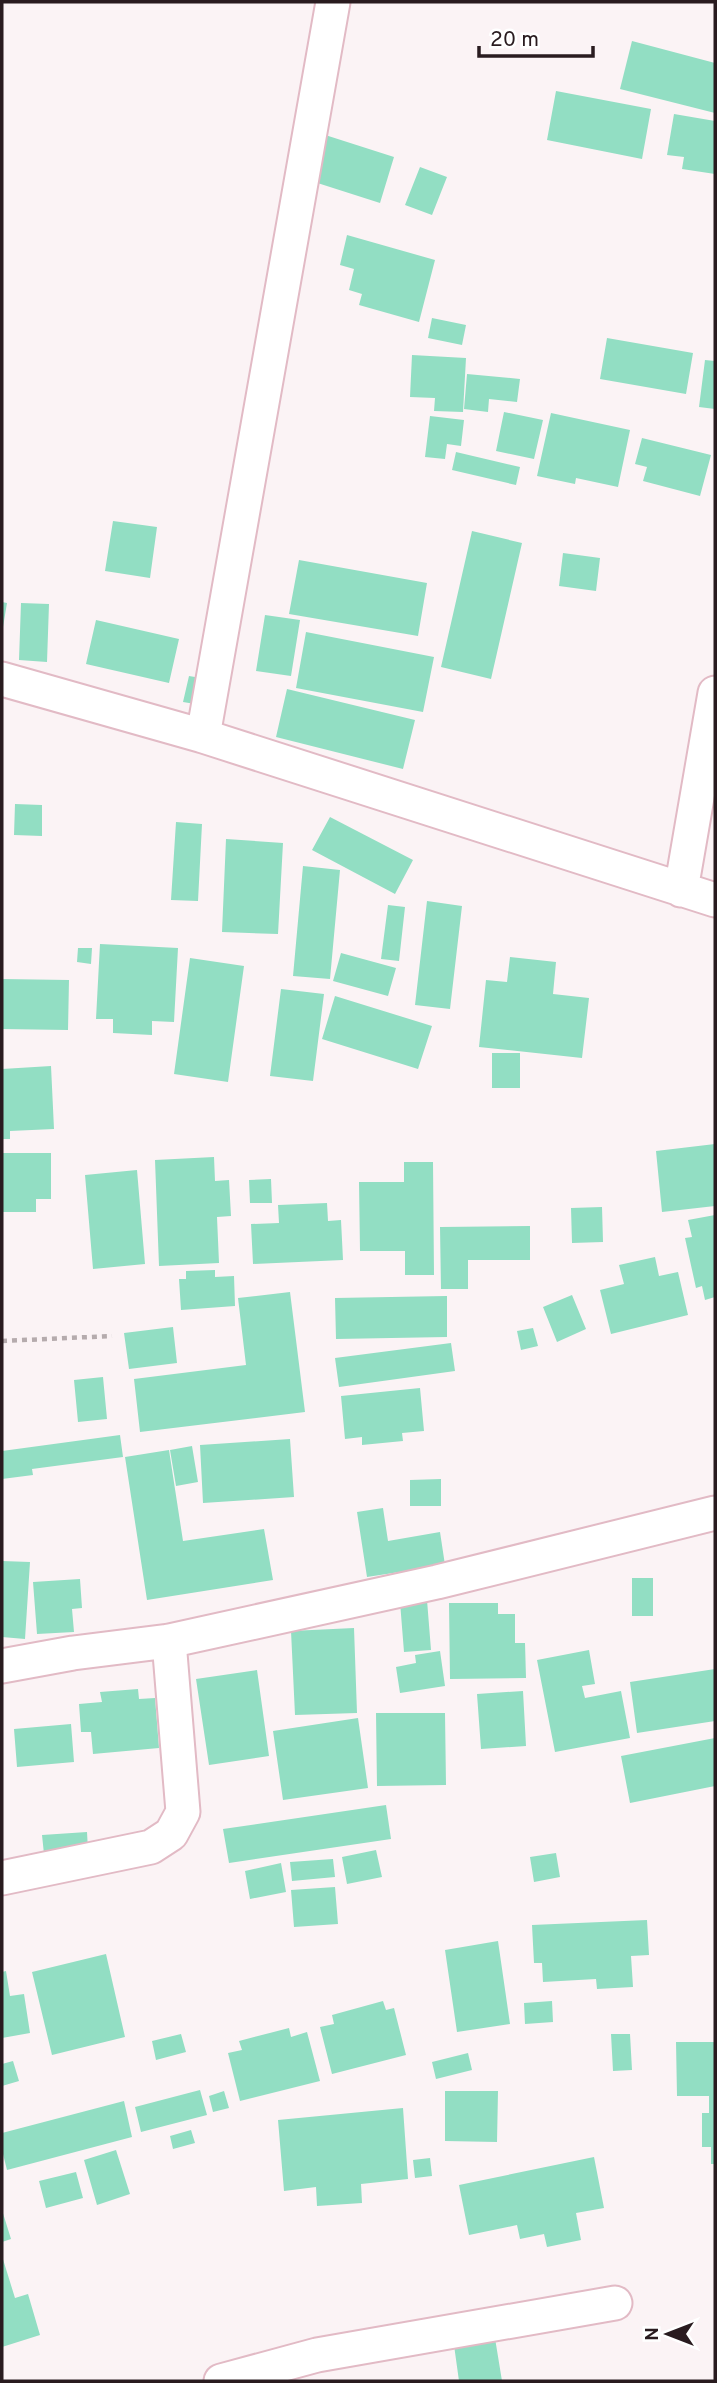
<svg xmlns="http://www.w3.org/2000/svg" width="717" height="2383" font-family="Overpass,sans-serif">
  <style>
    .building { fill: #92dec3 }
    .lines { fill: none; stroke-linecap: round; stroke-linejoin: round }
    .minor-casing { stroke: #e2bac5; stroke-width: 37 }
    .path { stroke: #b5abad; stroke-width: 4.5; stroke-dasharray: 5 5; stroke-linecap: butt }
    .minor { stroke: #fff; stroke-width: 33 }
  </style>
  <rect width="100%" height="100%" fill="#fbf3f5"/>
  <path class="building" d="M632,41L715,63V113L620,89Z
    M556,91L651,109L642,159L547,140Z
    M674,114L715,121V174L682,169L684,157L667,155Z
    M319,133L394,157L380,203L305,179Z
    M420,167L447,177L432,215L405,205Z
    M347,235L435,260L419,322L359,305L362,294L349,290L354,269L340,265Z
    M432,318L466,325L462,345L428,338Z
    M607,338L693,353L686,394L600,379Z
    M412,355L466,358L463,412L434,411L435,398L410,397Z
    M705,360L715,361V409L699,407Z
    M467,374L520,379L517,402L489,399L488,412L464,409Z
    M504,412L543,420L534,459L496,451Z
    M551,413L630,430L618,487L576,478L575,484L537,476Z
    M430,416L464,420L461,446L447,444L445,459L425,457Z
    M642,438L711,455L700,496L643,481L647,467L635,464Z
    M456,452L520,467L516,485L452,470Z
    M113,521L157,527L150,578L105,571Z
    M472,531L522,543L491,679L441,667Z
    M563,553L600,558L596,591L559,586Z
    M299,560L427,583L418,636L289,614Z
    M2,602L7,603L3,627H2Z
    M21,603L49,604L47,662L19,660Z
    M265,615L300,620L291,676L256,671Z
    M96,620L179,639L169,683L86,664Z
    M306,632L434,657L423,712L296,688Z
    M189,676L207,679L201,705L183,702Z
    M287,689L415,720L403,769L276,737Z
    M15,804L42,805V836L14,835Z
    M330,817L413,860L395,894L312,850Z
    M176,822L202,824L198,901L171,900Z
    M226,839L283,843L278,934L222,932Z
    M303,866L340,870L330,979L293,976Z
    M427,901L462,906L450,1009L415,1005Z
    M388,905L405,907L399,961L381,959Z
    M100,944L178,948L174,1022L152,1021V1035L113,1033V1019H96Z
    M78,948H92L91,964L77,962Z
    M341,953L396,968L388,996L333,981Z
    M510,957L556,962L553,994L589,998L582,1058L479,1047L486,980L507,982Z
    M190,958L244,966L228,1082L174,1074Z
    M2,979L69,980L68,1030L2,1029Z
    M281,989L324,994L313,1081L270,1076Z
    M335,996L432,1026L418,1069L322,1039Z
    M492,1053H520V1088H492Z
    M51,1066L54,1129L10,1131V1139H2V1069Z
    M715,1144V1206L662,1212L656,1151Z
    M2,1153H51V1199H36V1212H3Z
    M214,1157L215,1181L229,1180L231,1216L217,1217L219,1263L159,1266L155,1160Z
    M404,1162H433L434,1275H405V1251H360L359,1182H404Z
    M137,1170L145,1264L93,1269L85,1175Z
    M271,1179L272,1203H250L249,1180Z
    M327,1203L328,1221L341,1220L343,1260L253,1264L251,1224L279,1223L278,1205Z
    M602,1207L603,1242L572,1243L571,1208Z
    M715,1215V1297L705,1300L702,1286L696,1288L685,1238L692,1237L688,1220Z
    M530,1226V1260H468V1289H441L440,1227Z
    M655,1257L659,1276L678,1272L688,1315L611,1334L600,1290L624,1284L619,1265Z
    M215,1270V1277L234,1276L235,1306L181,1310L179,1279H186V1271Z
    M290,1292L305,1412L140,1432L134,1379L246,1365L238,1298Z
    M572,1295L586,1329L557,1342L543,1307Z
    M447,1296V1337L336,1339L335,1298Z
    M173,1327L177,1363L129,1369L124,1333Z
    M533,1328L538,1346L521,1350L517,1331Z
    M451,1343L455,1371L339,1387L335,1358Z
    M103,1377L107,1419L78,1422L74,1380Z
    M420,1388L424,1431L402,1433L403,1441L362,1445V1437L345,1439L341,1396Z
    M120,1435L123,1457L32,1469L33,1475L2,1479V1451Z
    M290,1439L294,1497L203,1503L200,1445Z
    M192,1446L198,1482L176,1486L170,1450Z
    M169,1450L183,1541L264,1529L273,1580L147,1600L125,1457Z
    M441,1479V1506H410V1480Z
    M383,1508L388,1541L440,1532L445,1565L367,1577L357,1512Z
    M2,1561L30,1562L25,1639L2,1637Z
    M632,1578H653V1616H632Z
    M80,1579L82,1608L72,1609L74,1632L37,1634L33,1582Z
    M427,1600L431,1650L404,1652L400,1602Z
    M449,1603H498V1614H515V1643H525L526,1678L450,1679Z
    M354,1628L357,1713L295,1715L291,1631Z
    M589,1650L595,1684L582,1686L585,1698L621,1691L630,1738L555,1752L537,1660Z
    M440,1651L445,1686L400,1693L396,1667L416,1663L415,1655Z
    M715,1669V1721L637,1733L630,1682Z
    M257,1670L269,1756L209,1765L196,1679Z
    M138,1689L139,1699L155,1698L159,1748L93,1754L91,1732H81L79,1704L102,1702L100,1692Z
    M523,1691L526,1746L481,1749L477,1694Z
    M376,1713H445L446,1785L377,1786Z
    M358,1718L368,1788L283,1800L273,1731Z
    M71,1724L74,1762L17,1767L14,1729Z
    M715,1738V1786L630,1803L621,1756Z
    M386,1805L391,1839L229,1863L223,1829Z
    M87,1832L88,1850L44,1854L42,1835Z
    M376,1850L382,1877L347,1884L342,1857Z
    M556,1853L560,1877L534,1882L530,1857Z
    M333,1859L335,1877L292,1881L290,1862Z
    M281,1863L286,1892L250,1899L245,1871Z
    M335,1887L338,1924L294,1927L291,1890Z
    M647,1920L649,1955L631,1956L633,1987L597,1989L596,1979L543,1982L542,1963H534L532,1925Z
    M498,1941L510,2024L457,2032L445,1950Z
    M106,1954L125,2037L52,2055L32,1972Z
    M6,1971L10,1996L24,1994L30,2033L2,2038V1972Z
    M383,2001L386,2010L394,2008L406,2055L332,2074L320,2027L334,2024L332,2015Z
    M552,2001L553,2022L525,2024L524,2003Z
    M289,2028L291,2037L307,2032L320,2081L240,2101L228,2053L242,2050L239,2041Z
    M181,2034L186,2052L156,2060L152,2041Z
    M611,2034H630L632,2070L613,2071Z
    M676,2042H715V2164H711V2147H702V2113H709V2096H677Z
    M468,2053L472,2070L436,2079L432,2062Z
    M13,2061L19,2081L2,2086V2064Z
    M200,2090L207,2115L141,2132L135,2107Z
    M224,2091L229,2108L213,2112L209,2096Z
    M445,2091H498L497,2142L445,2141Z
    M124,2101L132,2137L7,2170L2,2150V2133Z
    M403,2108L408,2179L361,2184L362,2203L317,2206L316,2187L284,2191L278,2120Z
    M191,2130L195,2143L173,2149L170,2136Z
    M116,2150L130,2194L97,2205L84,2160Z
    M594,2157L604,2208L576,2213L581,2240L547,2247L544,2234L520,2239L517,2225L469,2235L459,2185Z
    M430,2158L432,2176L415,2178L413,2160Z
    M76,2172L83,2198L46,2208L39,2181Z
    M2,2210L11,2239L2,2242Z
    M2,2256L15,2298L28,2294L40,2335L2,2347Z
    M494,2332L502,2381H459L453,2338Z"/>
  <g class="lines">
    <g class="minor-casing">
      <path id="minor" d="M2,679L203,736L715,900
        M203,736L333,2
        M681,890L715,693
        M2,1666L73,1653L169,1641L437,1582L715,1513
        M2,1878L151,1847L171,1834L183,1812L169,1641
        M221,2381L317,2355L615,2303"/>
    </g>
    <path class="path" d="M2,1341L112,1336"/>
    <use href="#minor" class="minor"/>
  </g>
  <rect width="717" height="2383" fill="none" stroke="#291b1f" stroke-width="7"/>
  <g transform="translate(668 2334) rotate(270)" stroke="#ffffff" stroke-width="5" paint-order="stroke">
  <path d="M0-5L12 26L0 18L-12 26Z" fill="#291b1f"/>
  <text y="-10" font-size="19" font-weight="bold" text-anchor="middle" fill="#291b1f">N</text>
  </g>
  <path d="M479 46v10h114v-10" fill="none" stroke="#291b1f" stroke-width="3.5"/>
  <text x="490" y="46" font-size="21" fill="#291b1f" stroke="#ffffff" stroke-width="5" paint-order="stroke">20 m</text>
</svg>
